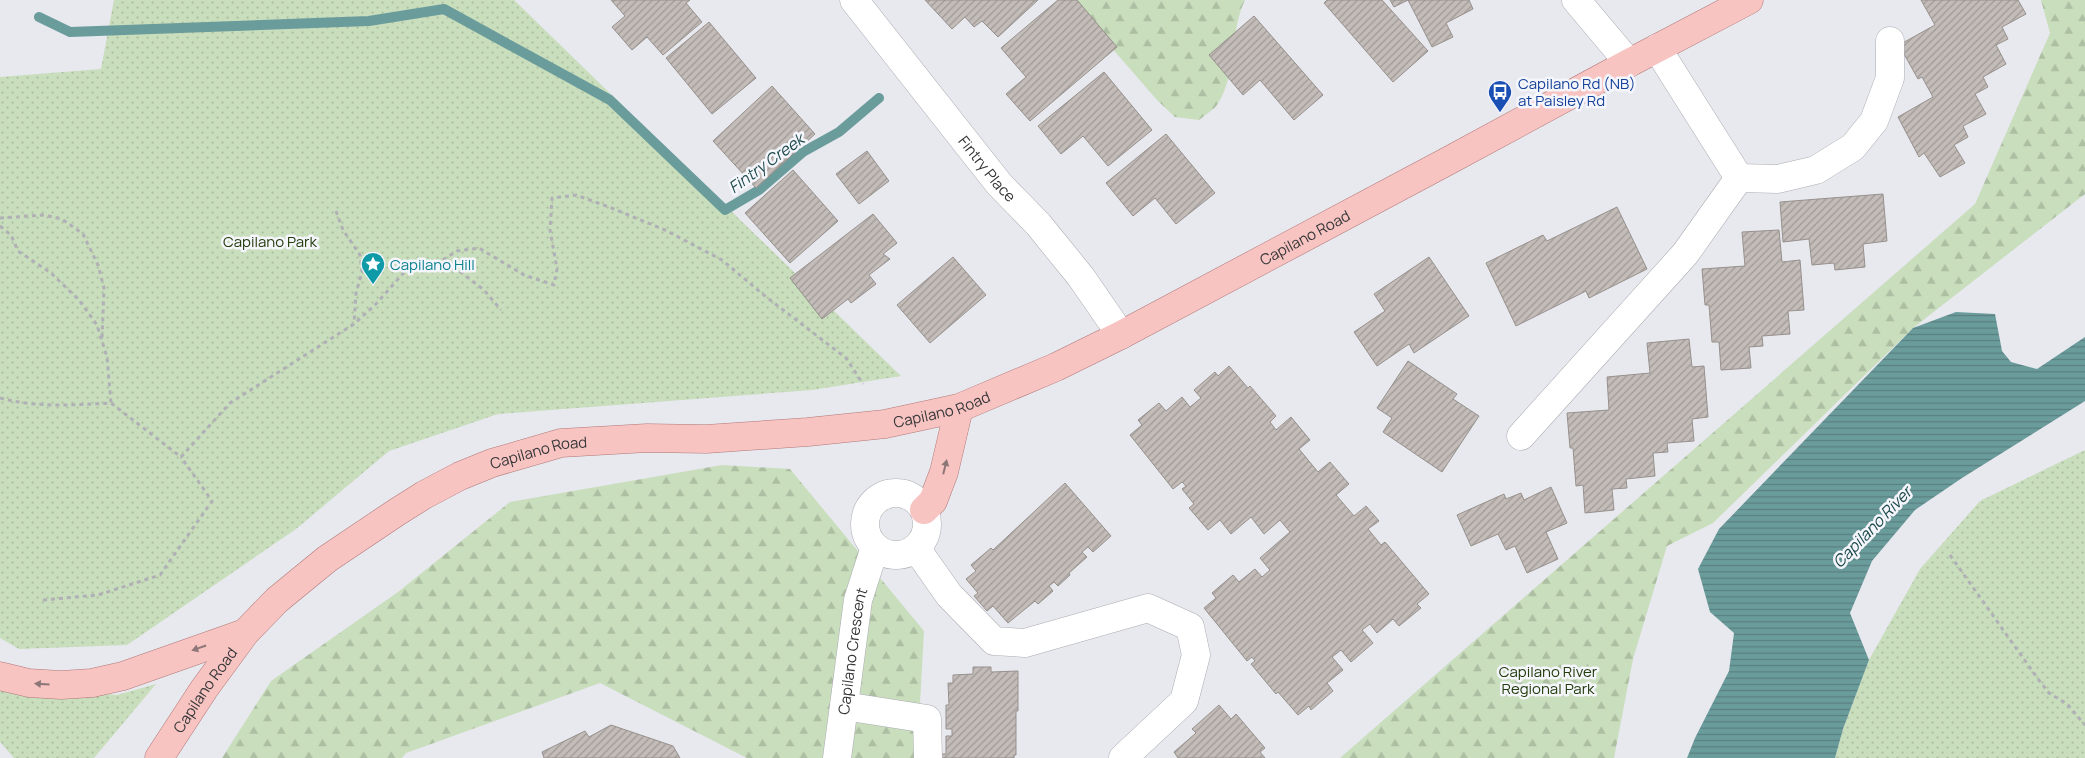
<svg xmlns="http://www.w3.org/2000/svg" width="2085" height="758" font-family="Manrope,sans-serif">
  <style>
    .forest { fill: url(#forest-firs) }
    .park { fill: url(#park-dots) }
    .water { fill: url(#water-rules) }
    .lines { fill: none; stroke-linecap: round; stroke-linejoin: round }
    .stream { stroke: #6b9c9c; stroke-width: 10 }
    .building { fill: url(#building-hatch); stroke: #97918d }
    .minor-casing { stroke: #acacb3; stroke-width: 29 }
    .major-casing { stroke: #b07877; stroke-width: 29 }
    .path { stroke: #b0b0b6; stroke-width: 3; stroke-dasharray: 4 4; stroke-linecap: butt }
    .minor { stroke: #fff; stroke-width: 28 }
    .major { stroke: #f7c4c2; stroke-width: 28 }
    .oneway { fill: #8d7677 }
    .labels { text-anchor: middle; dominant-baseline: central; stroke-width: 5; stroke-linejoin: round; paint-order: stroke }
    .transit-label { font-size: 15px; fill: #164399; stroke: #f5f5fc; text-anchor: start }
    .street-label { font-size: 15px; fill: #363639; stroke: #f5f5fc }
    .park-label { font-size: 15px; fill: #233d0b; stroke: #f5f5fc }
    .culture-label { font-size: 15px; fill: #0d838f; stroke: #f5f5fc; text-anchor: start }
    .water-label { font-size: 16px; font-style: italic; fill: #1b4949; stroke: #f5f5fc }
  </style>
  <defs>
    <pattern id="forest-firs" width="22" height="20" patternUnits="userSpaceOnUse" patternTransform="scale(1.25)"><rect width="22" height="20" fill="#c9debc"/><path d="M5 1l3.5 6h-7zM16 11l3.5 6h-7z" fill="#adbfa2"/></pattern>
    <pattern id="park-dots" width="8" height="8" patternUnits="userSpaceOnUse" patternTransform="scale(1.25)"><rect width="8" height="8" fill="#c9debc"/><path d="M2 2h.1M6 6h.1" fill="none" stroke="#adbfa2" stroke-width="1.8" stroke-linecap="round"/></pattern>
    <pattern id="water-rules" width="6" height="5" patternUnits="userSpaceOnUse" patternTransform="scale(1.25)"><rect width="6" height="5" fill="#6b9c9c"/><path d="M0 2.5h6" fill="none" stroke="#598080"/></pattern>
    <pattern id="building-hatch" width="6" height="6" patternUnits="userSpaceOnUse" patternTransform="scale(1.25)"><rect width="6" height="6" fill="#c3bcb8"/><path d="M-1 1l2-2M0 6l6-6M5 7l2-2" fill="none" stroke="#9f9a97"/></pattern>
  </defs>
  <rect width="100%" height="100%" fill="#e8e8ef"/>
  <path class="forest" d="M1075,0H1245C1229,33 1238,73 1217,105C1213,110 1205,115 1199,120L1175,117L1157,100L1110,46Z
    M2041,0H2085V194L1913,328L1713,523L1667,546L1633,659L1614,758H1340L1975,204L2050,33Z
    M722,465L790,469L924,631L917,758H747L600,683L406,753L402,758H222L271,681L398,592L510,502Z"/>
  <path class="park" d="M114,0H514L901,376L812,390L498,414L389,451L296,529L127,645L19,649L0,638V77L101,69Z
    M2085,450V758H1835L1843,729L1869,660L1920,569L1980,501Z
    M156,684L94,758H14L0,742V686L117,695Z"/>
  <path class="water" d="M1956,312L1995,314L2002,351L2011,362L2037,369L2085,337V401L1962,478L1915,510L1872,561L1850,613L1869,660L1843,729L1835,758H1687L1695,738L1729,671L1734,633L1710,612L1698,569L1719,529L1913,328Z"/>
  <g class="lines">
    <path class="stream" d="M39,17L70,32L369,21L444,9L610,100L725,210L759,190L803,152L839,132L879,98"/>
  </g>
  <path class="building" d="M611,0H690L686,3L702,22L663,55L647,37L632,50L612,27L625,16Z
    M925,0H1038L998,37L982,21L974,27L965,17L952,29Z
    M1058,0H1077L1117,47L1030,121L1006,94L1026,77L1001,48Z
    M1327,0H1382L1428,51L1393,82L1324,3Z
    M1390,0H1408L1394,7Z
    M1408,0H1469L1473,9L1446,23L1453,37L1432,47Z
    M1921,0H2018L2026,14L2002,27L2008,39L1996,45L2006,64L1983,77L1988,87L1975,94L1986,114L1963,126L1968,137L1954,145L1965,163L1940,177L1924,153L1919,157L1898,117L1933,97L1922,77L1918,79L1899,45L1935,25Z
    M1254,16L1323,95L1294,120L1260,80L1243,95L1209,55Z
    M709,22L756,78L712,114L666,58Z
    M1104,72L1152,130L1108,166L1083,136L1061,154L1038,126Z
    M772,86L815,134L756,188L713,141Z
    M1166,134L1215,193L1176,224L1155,198L1133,216L1106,183Z
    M867,151L889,181L859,204L836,174Z
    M793,170L838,221L790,263L745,213Z
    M1883,194L1887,241L1863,244L1865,267L1835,270L1834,263L1812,265L1809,239L1783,242L1780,202Z
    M1617,207L1647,269L1589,298L1586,291L1516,326L1486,263L1543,235L1547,241Z
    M873,214L897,243L883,254L890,259L869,275L876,284L851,303L848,299L822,319L790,278Z
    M1779,230L1782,262L1800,260L1804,310L1788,311L1790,334L1762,336L1763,346L1749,347L1751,368L1721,370L1719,342H1712L1709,305H1705L1702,269L1745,266L1742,232Z
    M953,257L986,295L930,343L897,305Z
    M1429,257L1469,316L1414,353L1409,344L1377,366L1354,332L1385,311L1374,294Z
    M1689,339L1692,367L1704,366L1708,417L1692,419L1694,441L1667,443L1668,452L1653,453L1655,476L1626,479L1627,488L1612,489L1614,510L1585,513L1583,485L1576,486L1573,448H1570L1567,413L1609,410L1607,377L1650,373L1647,343Z
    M1408,361L1457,394L1453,399L1479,416L1442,472L1383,432L1392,418L1377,408Z
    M1229,366L1248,388L1250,386L1276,416L1270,422L1276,430L1291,417L1310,440L1299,449L1318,472L1330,462L1349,484L1336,495L1354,516L1366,506L1379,521L1368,529L1381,545L1385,542L1429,594L1417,604L1421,608L1399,626L1393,619L1377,633L1370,624L1362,630L1373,643L1351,662L1341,650L1332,657L1343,670L1327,683L1333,691L1311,710L1309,706L1298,715L1278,692L1276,694L1251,664L1255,661L1252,657L1247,661L1204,608L1216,598L1212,593L1233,575L1239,582L1255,569L1262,577L1270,570L1260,558L1290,532L1280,520L1264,534L1251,517L1231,534L1220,520L1208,530L1189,508L1194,504L1182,489L1186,486L1182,482L1173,489L1130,435L1142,425L1138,420L1159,403L1166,411L1182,397L1190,407L1201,398L1194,390L1215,372L1218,376Z
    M1065,483L1111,536L1093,552L1088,547L1082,552L1087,557L1069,573L1070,575L1058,586L1054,582L1049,586L1053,591L1038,604L1035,601L1008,623L993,606L987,611L974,596L978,593L966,579L976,571L971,565L991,548L993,550Z
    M1551,487L1567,523L1546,532L1558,559L1527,573L1515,546L1506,550L1498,534L1471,546L1457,515L1504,494L1506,499L1521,493L1524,500Z
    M973,667H991V672L1018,671V711H1016V755H1014V758H941V754H946V736H952V729H946V705H949L948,683H953V675L973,674Z
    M1219,705L1231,719L1236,714L1265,748L1260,752L1265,758H1178L1174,752L1196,733L1192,729Z
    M611,725L673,746L680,758H544L542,752L585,731L589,737Z"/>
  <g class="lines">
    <g class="minor-casing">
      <g id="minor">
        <path id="s1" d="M854,0L999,184L1038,224L1081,277L1121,335"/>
        <path d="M1576,0L1629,63"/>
        <path d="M1739,178L1778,179L1816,170L1853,147L1874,121L1890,78V41"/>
        <path d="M1521,436L1685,254L1739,178L1657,48"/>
        <circle cx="896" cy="524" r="31"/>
        <path d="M916,548L949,595L994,641L1025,643L1148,608L1190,627L1196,655L1184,701L1123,758"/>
        <path d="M844,706L927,719L928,758"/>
        <path id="s2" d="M837,758L858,600L875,547"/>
      </g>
    </g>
    <g class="major-casing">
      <g id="major">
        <path d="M924,510L933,501L944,472L959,408"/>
        <path d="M0,676L29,683L61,685L92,683L123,676L245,633"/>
        <path id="s3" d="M159,758L204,689L245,633L277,600L327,559L397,512L424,495L460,476L492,463L561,443L647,438L706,439L808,432L885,424L959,408L1056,367L1121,335L1446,162L1629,63L1749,0"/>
      </g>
    </g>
    <path class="path" d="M336,211L343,230L360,255L362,272L356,293L354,323
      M0,218L44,215L62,219L83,234L98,265L104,288L102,339
      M0,226L11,235L18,251L51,273L79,300L97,325L107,357L111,403
      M436,264L457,251L479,248L524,275L554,285L557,269L550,230L552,198L576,195L609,207L665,230L722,260L765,296L846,358L863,384
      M0,398C38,408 72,405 111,403L181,457L230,403L354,324L376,304L408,268L430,262L458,270L484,290L501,310
      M1950,555L2038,679L2049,693L2067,704L2085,725
      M43,600L98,595L160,575L212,501L181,457"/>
    <use href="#minor" class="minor"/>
    <use href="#major" class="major"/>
  </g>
  <defs><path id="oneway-solid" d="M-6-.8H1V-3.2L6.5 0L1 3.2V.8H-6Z" transform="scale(1.25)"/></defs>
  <g class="oneway">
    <use href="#oneway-solid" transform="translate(945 467) rotate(-76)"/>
    <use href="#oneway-solid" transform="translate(199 648) rotate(161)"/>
    <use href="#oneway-solid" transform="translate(42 684) rotate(-176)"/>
  </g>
  <defs>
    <g id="bus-pin" transform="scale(1.25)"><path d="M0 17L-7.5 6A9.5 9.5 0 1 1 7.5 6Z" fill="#1a4fb4" stroke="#f5f5fc"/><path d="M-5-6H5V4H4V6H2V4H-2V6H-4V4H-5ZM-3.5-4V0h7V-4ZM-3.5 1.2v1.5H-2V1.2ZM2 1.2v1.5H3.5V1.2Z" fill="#fff"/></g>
    <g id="sight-pin" transform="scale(1.25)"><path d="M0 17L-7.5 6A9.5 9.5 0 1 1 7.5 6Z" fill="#0f9aa8" stroke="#f5f5fc"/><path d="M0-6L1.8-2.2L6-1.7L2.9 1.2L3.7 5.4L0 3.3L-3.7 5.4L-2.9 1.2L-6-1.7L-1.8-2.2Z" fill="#fff"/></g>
  </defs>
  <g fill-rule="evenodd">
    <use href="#bus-pin" x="1500" y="92"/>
    <use href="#sight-pin" x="373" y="264"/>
  </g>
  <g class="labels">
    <g class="transit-label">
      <text x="1518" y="83">Capilano Rd (NB)<tspan x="1518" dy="17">at Paisley Rd</tspan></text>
    </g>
    <g class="street-label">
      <text stroke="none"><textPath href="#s1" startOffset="215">Fintry Place</textPath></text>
      <text stroke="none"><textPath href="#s3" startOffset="1312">Capilano Road</textPath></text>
      <text stroke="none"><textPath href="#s3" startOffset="909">Capilano Road</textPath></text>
      <text stroke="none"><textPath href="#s3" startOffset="502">Capilano Road</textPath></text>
      <text stroke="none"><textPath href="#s2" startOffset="108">Capilano Crescent</textPath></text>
      <text stroke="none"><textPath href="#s3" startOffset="82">Capilano Road</textPath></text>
    </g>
    <g class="park-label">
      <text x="270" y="241">Capilano Park</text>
      <text x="1548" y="671">Capilano River<tspan x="1548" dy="17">Regional Park</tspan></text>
    </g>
    <g class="culture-label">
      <text x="390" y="264">Capilano Hill</text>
    </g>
    <g class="water-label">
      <text transform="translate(766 163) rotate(-36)">Fintry Creek</text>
      <text transform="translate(1872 527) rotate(-46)">Capilano River</text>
    </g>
  </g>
</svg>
